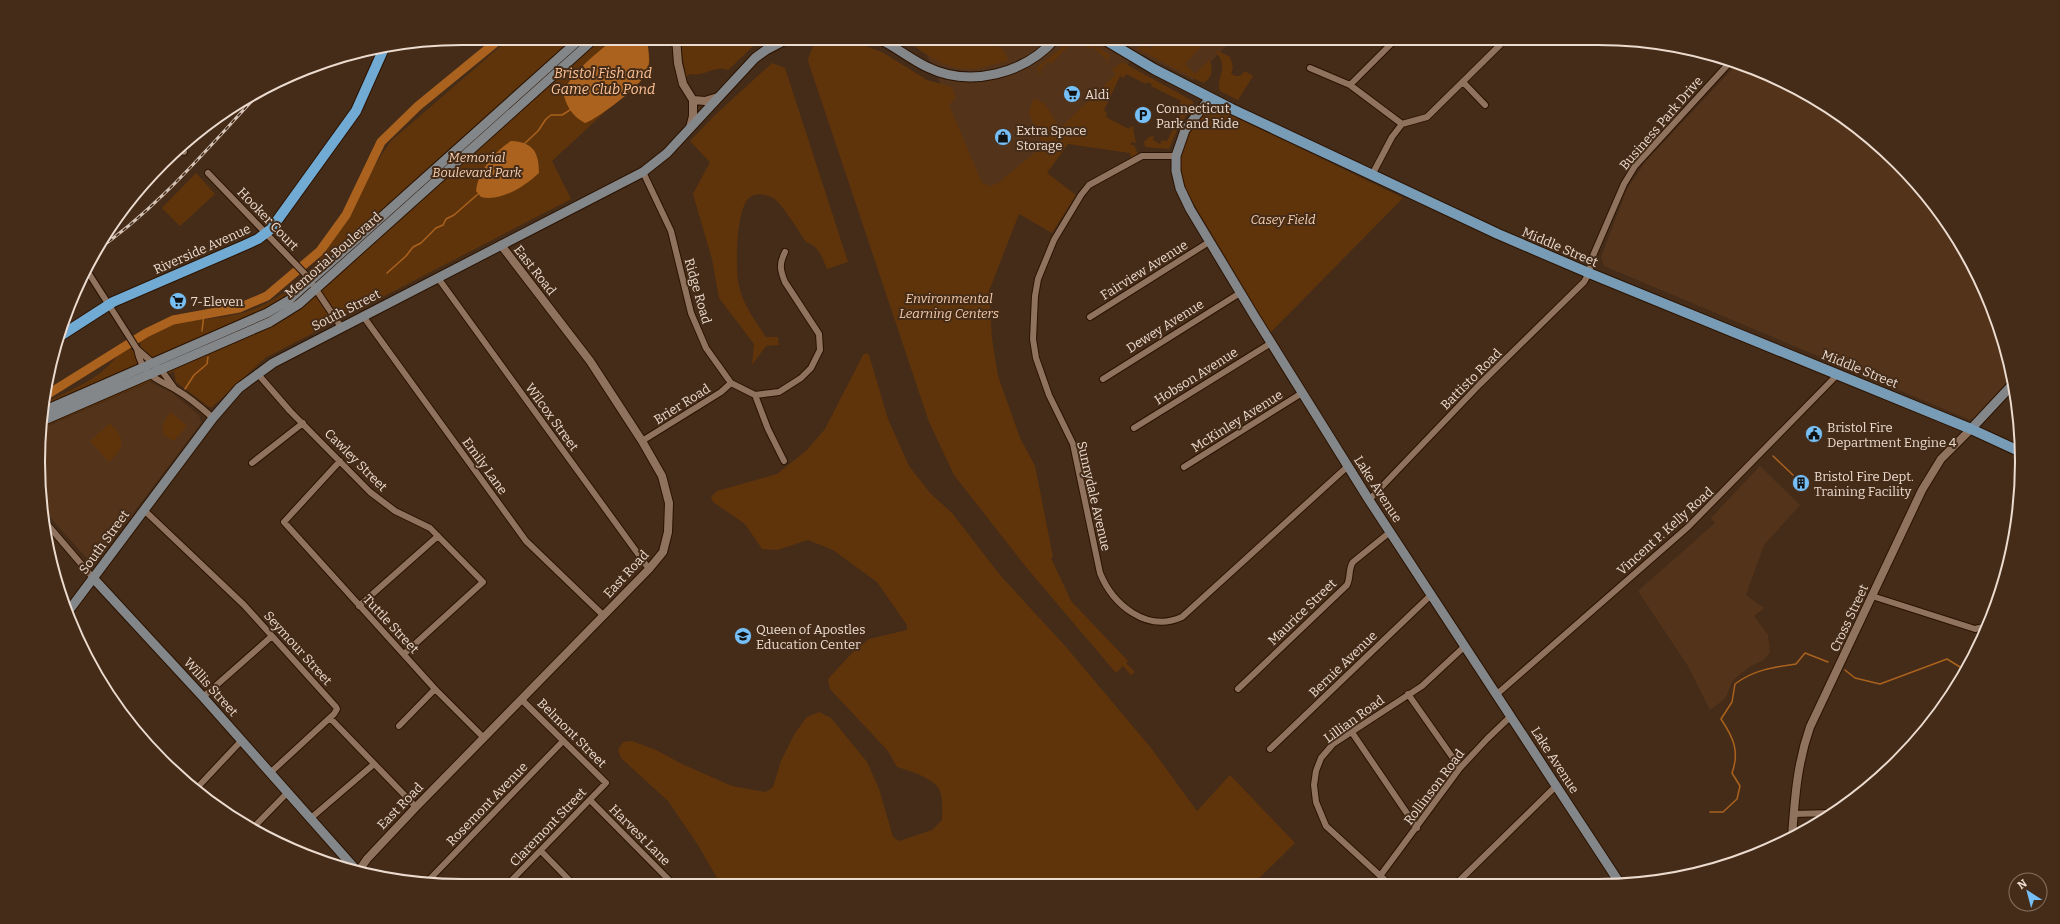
<svg xmlns="http://www.w3.org/2000/svg" width="2060" height="924" font-family="Bitter,serif">
  <style>
    .built { fill: #53341b }
    .green { fill: #60340b }
    .water { fill: #aa621e }
    .lines { fill: none; stroke-linecap: round; stroke-linejoin: round }
    .stream { stroke: #aa621e; stroke-width: 1.5 }
    .river { stroke: #aa621e; stroke-width: 9 }
    .minor-casing { stroke: #2a1302; stroke-width: 8 }
    .tertiary-casing { stroke: #2a1302; stroke-width: 10 }
    .secondary-casing { stroke: #2a1302; stroke-width: 11 }
    .primary-casing { stroke: #2a1302; stroke-width: 12 }
    .trunk-casing { stroke: #2a1302; stroke-width: 12 }
    .minor { stroke: #90735e; stroke-width: 6 }
    .tertiary { stroke: #90735e; stroke-width: 8 }
    .secondary { stroke: #84878a; stroke-width: 9 }
    .primary { stroke: #799cb6; stroke-width: 10 }
    .trunk { stroke: #71aad3; stroke-width: 10 }
    .rail-casing { stroke: #d5c3b6; stroke-width: 3 }
    .rail { stroke: #452c18; stroke-width: 1.5; stroke-dasharray: 4.5; stroke-linecap: butt }
    .labels { text-anchor: middle; dominant-baseline: central; stroke-width: 4; stroke-linejoin: round; paint-order: stroke }
    .poi-label { font-size: 13px; fill: #ecdbcf; stroke: #452c18; text-anchor: start }
    .street-label { font-size: 13px; fill: #ecdbcf; stroke: #452c18 }
    .park-label { font-size: 13px; font-style: italic; fill: #f5cdaf; stroke: #452c18 }
    .water-label { font-size: 14px; font-style: italic; fill: #ffc396; stroke: #452c18 }
    .rim { fill: none; stroke: #ecdbcf; stroke-width: 2 }
  </style>
  <rect width="100%" height="100%" fill="#452c18"/>
  <path class="built" d="M916,38H1234L1193,80L1139,53L1046,147L984,194L943,105L946,95L923,47Z
    M1739,62L1810,95L1878,143L1935,204L1978,275L2008,352L2012,379L1975,417L1970,420L1604,266L1601,257L1627,189L1646,161Z
    M150,382L172,393L199,415L201,423L97,561L91,563L50,517L43,522L38,462L41,429Z
    M1760,466L1800,505L1764,545L1746,595L1764,608L1754,616L1768,635L1770,652L1764,660L1749,667L1733,680L1725,699L1710,710L1688,666L1638,591L1715,523L1711,518Z"/>
  <path class="green" d="M510,38H647L650,63L646,74L552,161L571,199L265,358L212,407H209L176,382L174,371L41,428L44,403C63,394 82,386 99,374C110,366 117,354 129,347L133,351L141,346L140,341C153,334 165,326 179,323C206,318 233,319 259,307C335,272 347,202 391,141Z
    M687,38H762L728,70C713,65 706,77 690,74L686,77L681,49Z
    M903,38H981L1003,49L1008,58L1006,62C995,63 982,69 970,69C943,69 923,52 903,38Z
    M1074,38L1084,40L1109,54L1108,64L1106,65L1108,61L1092,46L1089,49L1081,42L1073,41L1051,64L1048,61L1040,70L1042,73L1039,74L1037,67Z
    M1159,38H1209L1185,64L1195,74L1209,60C1214,68 1212,79 1203,83L1136,48L1146,46L1150,49Z
    M837,40L860,44L882,52L927,80L952,87L956,97L949,105L982,183L990,186L998,183L1038,150L1042,143L1029,114L1032,101L1035,99C1046,101 1052,115 1057,124L1062,126L1116,74L1112,70L1122,62L1193,101V105L1177,130L1169,149L1145,147L1144,142L1149,137L1154,136L1153,140L1160,144L1162,140L1167,141L1184,108L1179,105L1181,101L1151,86L1152,84L1147,82L1146,84L1126,74L1124,78L1120,76L1104,110L1107,113L1106,117L1129,129L1131,126L1133,127L1136,143L1131,142V145H1134L1138,154L1131,158L1130,153L1068,144L1047,173L1076,195L1052,233L1019,214L989,291L992,339L998,376L1020,438L1035,466L1053,557L1051,558L1071,601L1128,661L1126,663L1135,672L1131,675L1123,666L1116,673L1026,567L954,475L929,422L808,61C813,42 816,38 837,40Z
    M1218,51L1230,57L1233,67L1231,73L1235,76H1240L1245,71L1253,76L1238,100L1220,91C1215,78 1230,68 1216,52Z
    M772,63L785,68L848,262L827,269C822,257 819,246 806,242C800,233 781,202 773,198C766,194 754,192 748,199C736,212 735,269 739,286C743,305 756,322 766,337H778L779,345L766,346L752,365L754,344L719,298L712,259L693,194L710,162L690,141L714,116Z
    M1217,108L1403,198L1270,333L1184,187C1182,179 1179,170 1180,162C1182,142 1195,113 1217,108Z
    M196,173L215,194L180,226L162,208Z
    M866,353L869,355L888,419L909,466L930,493L952,513L1000,575L1066,647L1151,748L1197,811L1230,775L1295,843L1253,884L721,885L698,845L668,801L621,758L618,750L623,742L632,741L656,750L682,764L732,786L766,792L773,787L781,761L795,733L807,717L819,712L831,718L867,762L879,789L893,837L899,841L932,830L942,820C942,811 944,794 937,786C928,776 910,771 897,767L888,751L830,689L828,679L851,654L869,639L907,630V625L877,582L833,550L808,540L777,550L762,549L745,524L713,502L711,497L717,491L777,474L806,451L825,429L863,355Z
    M171,412L187,426L174,441L165,436C159,427 165,419 171,412Z
    M110,423C125,439 126,446 109,462L90,441Z"/>
  <path class="water" d="M615,38H647C648,50 651,60 647,72C643,84 598,119 585,123C572,116 566,106 563,92C574,70 596,54 615,38Z
    M511,141C533,142 539,152 539,173C525,186 501,202 481,197L476,191C478,171 495,151 511,141Z"/>
  <g class="lines">
    <path class="stream" d="M524,144L538,131L546,119L551,115H562L570,110
      M387,273L406,256L413,247L421,243L436,228L443,225L446,219L454,215L478,194
      M202,331L204,314
      M185,389L194,375L207,364L208,357
      M1773,456L1793,475
      M1845,670L1855,678L1880,684L1947,659L1965,670
      M1710,812H1723L1737,799L1740,786L1732,773C1740,751 1733,737 1721,719L1732,702L1735,684C1753,670 1774,667 1796,664L1805,653L1828,662"/>
    <path class="river" d="M45,396L146,333L173,320L239,308L267,296L320,251L346,215L381,142L418,106L501,38"/>
    <g class="minor-casing">
      <path id="minor" d="M1310,68L1350,85L1402,124
        M1463,82L1485,105
        M1350,85L1397,38
        M1402,124L1427,117L1500,45L1503,38
        M179,147L184,152
        M1176,156H1142L1089,185L1081,195L1054,240L1038,279L1035,296L1033,339L1036,358L1049,395L1073,444L1100,573C1113,605 1147,633 1182,617L1348,466
        M643,172L671,231L691,313L706,348L731,383L755,395L779,392L801,378L811,368L820,350L819,334L785,282C780,270 779,264 785,252
        M208,173L307,276L341,327
        M1372,175L1392,137L1402,124
        M86,269L137,349C142,375 155,378 175,389C189,397 202,408 213,418
        M438,278L649,569
        M363,316L526,541L604,616
        M1090,317L1209,242
        M137,349L162,371L175,389
        M257,373L290,411L370,492L395,511L430,528L483,582L404,654
        M1103,379L1240,293
        M755,395L768,429L784,461
        M1134,428L1271,343
        M642,441L721,392L731,383
        M340,461L284,522L435,689L484,738
        M252,463L303,423
        M1184,467L1302,393
        M1369,500L1480,384L1584,282L1589,273L1592,258L1624,184L1635,166L1732,60
        M144,510L244,605L336,707L337,709L334,714L270,773
        M45,520L47,524L94,579
        M1872,596L1975,629L1988,626
        M359,606L438,536
        M1238,689L1347,585C1351,577 1348,569 1353,562L1390,532
        M1408,694L1460,768
        M1497,694L1688,527L1838,374
        M203,697L272,636
        M330,718L416,807
        M399,726L435,689
        M1351,731L1417,828
        M1270,749L1431,595
        M195,790L242,740
        M590,800L674,885
        M1793,814L1831,813
        M311,818L374,764
        M251,830L288,792
        M541,851L575,886
        M1380,876L1460,768L1487,739L1511,716
        M426,883L563,741
        M1388,883L1326,826L1316,802L1314,785L1316,771L1321,758L1333,744L1422,686L1465,646
        M1457,883L1556,786
        M506,886L606,783L522,700"/>
    </g>
    <g class="tertiary-casing">
      <path id="tertiary" d="M676,38L678,63L683,84L693,100V116L690,128
        M693,100L705,101L718,97
        M1792,836C1795,797 1797,764 1810,727L1922,490L1941,459L1971,429
        M358,872L367,859L416,807L649,569L663,552L668,532L669,503L662,476L642,441L590,361L501,245"/>
    </g>
    <g class="secondary-casing">
      <path id="secondary" d="M877,38C895,46 910,59 927,67C970,88 1025,74 1056,38
        M1210,98L1185,130L1176,156V171L1180,188L1190,209L1255,317L1369,500L1619,882
        M43,411L267,313L289,300L581,38
        M42,421L270,322L299,304L595,38
        M1971,429L2013,384
        M94,579L203,697L358,872
        M67,613L213,418L239,388L273,363L643,172L667,153L755,58L766,50L789,38"/>
    </g>
    <g class="primary-casing">
      <path id="primary" d="M1102,38L1154,69L1232,109L1498,234L1589,273L1971,429L2021,452"/>
    </g>
    <g class="trunk-casing">
      <path id="trunk" d="M57,338L113,302L245,245L258,239L271,229L356,111L385,46"/>
    </g>
    <use href="#minor" class="minor"/>
    <use href="#tertiary" class="tertiary"/>
    <use href="#secondary" class="secondary"/>
    <use href="#primary" class="primary"/>
    <use href="#trunk" class="trunk"/>
    <g class="rail-casing">
      <path id="rail" d="M94,252C159,208 210,145 263,89"/>
    </g>
    <use href="#rail" class="rail"/>
  </g>
  <defs>
    <g id="supermarket-disc" transform="scale(0.9)"><circle r="9.5" fill="#76c0f7" stroke="#452c18"/><path d="M-6-5.5h2.5l.6 2H6L4.5 2H-2.5L-4.4-4H-6ZM-1.5 3.2a1.3 1.3 0 1 0 .1 0ZM3 3.2a1.3 1.3 0 1 0 .1 0Z" fill="#111"/></g>
    <g id="parking-disc" transform="scale(0.9)"><circle r="9.5" fill="#76c0f7" stroke="#452c18"/><path d="M-3.5-5.5H1a3.5 3.5 0 0 1 0 7H-1V5.5H-3.5ZM-1-3.4V-.6H.8a1.4 1.4 0 0 0 0-2.8Z" fill="#111"/></g>
    <g id="shop-disc" transform="scale(0.9)"><circle r="9.5" fill="#76c0f7" stroke="#452c18"/><path d="M-5-2.5h2.3a2.7 3.5 0 0 1 5.4 0H5L5.5 6h-11ZM-1.5-2.5h3a1.5 2.3 0 0 0-3 0Z" fill="#111"/></g>
    <g id="civic-disc" transform="scale(0.9)"><circle r="9.5" fill="#76c0f7" stroke="#452c18"/><path d="M-.6-6.5H3V-4.5H.6V-3L4-1V1h2V6H-6V1h2V-1L-.6-3ZM-1.2 2.5V6h2.4V2.5Z" fill="#111"/></g>
    <g id="building-disc" transform="scale(0.9)"><circle r="9.5" fill="#76c0f7" stroke="#452c18"/><path d="M-4-6H4V6H1V3H-1V6H-4ZM-2.5-4.3h1.7v1.8h-1.7ZM.8-4.3h1.7v1.8H.8ZM-2.5-1h1.7V.8h-1.7ZM.8-1h1.7V.8H.8Z" fill="#111"/></g>
    <g id="school-disc" transform="scale(0.9)"><circle r="9.5" fill="#76c0f7" stroke="#452c18"/><path d="M0-5L7-2L0 1L-7-2ZM-4 1L0 2.5L4 1V4Q0 6-4 4Z" fill="#111"/></g>
  </defs>
  <g fill-rule="evenodd">
    <use href="#supermarket-disc" x="1072" y="94"/>
    <use href="#parking-disc" x="1143" y="115"/>
    <use href="#shop-disc" x="1003" y="137"/>
    <use href="#supermarket-disc" x="178" y="301"/>
    <use href="#civic-disc" x="1814" y="434"/>
    <use href="#building-disc" x="1801" y="483"/>
    <use href="#school-disc" x="743" y="636"/>
  </g>
  <g class="labels">
    <g class="poi-label">
      <text x="1085" y="94">Aldi</text>
      <text x="1156" y="108">Connecticut<tspan x="1156" dy="15">Park and Ride</tspan></text>
      <text x="1016" y="130">Extra Space<tspan x="1016" dy="15">Storage</tspan></text>
      <text x="191" y="301">7-Eleven</text>
      <text x="1827" y="427">Bristol Fire<tspan x="1827" dy="15">Department Engine 4</tspan></text>
      <text x="1814" y="476">Bristol Fire Dept.<tspan x="1814" dy="15">Training Facility</tspan></text>
      <text x="756" y="629">Queen of Apostles<tspan x="756" dy="15">Education Center</tspan></text>
    </g>
    <g class="street-label">
      <text transform="translate(1661 123) rotate(-49)">Business Park Drive</text>
      <text transform="translate(268 219) rotate(46)">Hooker Court</text>
      <text transform="translate(1560 247) rotate(23)">Middle Street</text>
      <text transform="translate(202 249) rotate(-24)">Riverside Avenue</text>
      <text transform="translate(333 255) rotate(-41)">Memorial Boulevard</text>
      <text transform="translate(535 270) rotate(52)">East Road</text>
      <text transform="translate(1144 270) rotate(-32)">Fairview Avenue</text>
      <text transform="translate(698 291) rotate(74)">Ridge Road</text>
      <text transform="translate(346 310) rotate(-27)">South Street</text>
      <text transform="translate(1165 326) rotate(-32)">Dewey Avenue</text>
      <text transform="translate(1860 369) rotate(22)">Middle Street</text>
      <text transform="translate(1196 376) rotate(-32)">Hobson Avenue</text>
      <text transform="translate(1471 379) rotate(-45)">Battisto Road</text>
      <text transform="translate(682 404) rotate(-32)">Brier Road</text>
      <text transform="translate(552 417) rotate(54)">Wilcox Street</text>
      <text transform="translate(1237 421) rotate(-32)">McKinley Avenue</text>
      <text transform="translate(356 460) rotate(45)">Cawley Street</text>
      <text transform="translate(485 466) rotate(54)">Emily Lane</text>
      <text transform="translate(1378 489) rotate(57)">Lake Avenue</text>
      <text transform="translate(1094 496) rotate(77)">Sunnydale Avenue</text>
      <text transform="translate(1665 531) rotate(-42)">Vincent P. Kelly Road</text>
      <text transform="translate(104 542) rotate(-54)">South Street</text>
      <text transform="translate(626 574) rotate(-47)">East Road</text>
      <text transform="translate(1302 612) rotate(-44)">Maurice Street</text>
      <text transform="translate(1849 618) rotate(-65)">Cross Street</text>
      <text transform="translate(391 624) rotate(47)">Tuttle Street</text>
      <text transform="translate(298 648) rotate(48)">Seymour Street</text>
      <text transform="translate(1343 664) rotate(-44)">Bernie Avenue</text>
      <text transform="translate(211 687) rotate(48)">Willis Street</text>
      <text transform="translate(1354 719) rotate(-36)">Lillian Road</text>
      <text transform="translate(572 733) rotate(45)">Belmont Street</text>
      <text transform="translate(1555 760) rotate(57)">Lake Avenue</text>
      <text transform="translate(1434 787) rotate(-53)">Rollinson Road</text>
      <text transform="translate(487 804) rotate(-46)">Rosemont Avenue</text>
      <text transform="translate(400 806) rotate(-46)">East Road</text>
      <text transform="translate(548 827) rotate(-46)">Claremont Street</text>
      <text transform="translate(640 835) rotate(45)">Harvest Lane</text>
    </g>
    <g class="park-label">
      <text x="477" y="157">Memorial<tspan x="477" dy="15">Boulevard Park</tspan></text>
      <text x="1283" y="219">Casey Field</text>
      <text x="949" y="298">Environmental<tspan x="949" dy="15">Learning Centers</tspan></text>
    </g>
    <g class="water-label">
      <text x="603" y="73">Bristol Fish and<tspan x="603" dy="16">Game Club Pond</tspan></text>
    </g>
  </g>
  <path d="M0 0H2060V924H0ZM462 45H1598A417 417 0 0 1 2015 462V462A417 417 0 0 1 1598 879H462A417 417 0 0 1 45 462V462A417 417 0 0 1 462 45Z" fill="#452c18" fill-rule="evenodd"/>
  <path class="rim" d="M462 45H1598A417 417 0 0 1 2015 462V462A417 417 0 0 1 1598 879H462A417 417 0 0 1 45 462V462A417 417 0 0 1 462 45Z"/>
  <g transform="translate(2028 892) rotate(324)"><circle r="19" fill="#452c18" stroke="#887261"/>
  <path d="M0-3L7 15L0 10L-7 15Z" fill="#76c0f7"/>
  <text y="-6" font-size="11" font-weight="bold" text-anchor="middle" fill="#ecdbcf">N</text>
  </g>
</svg>
